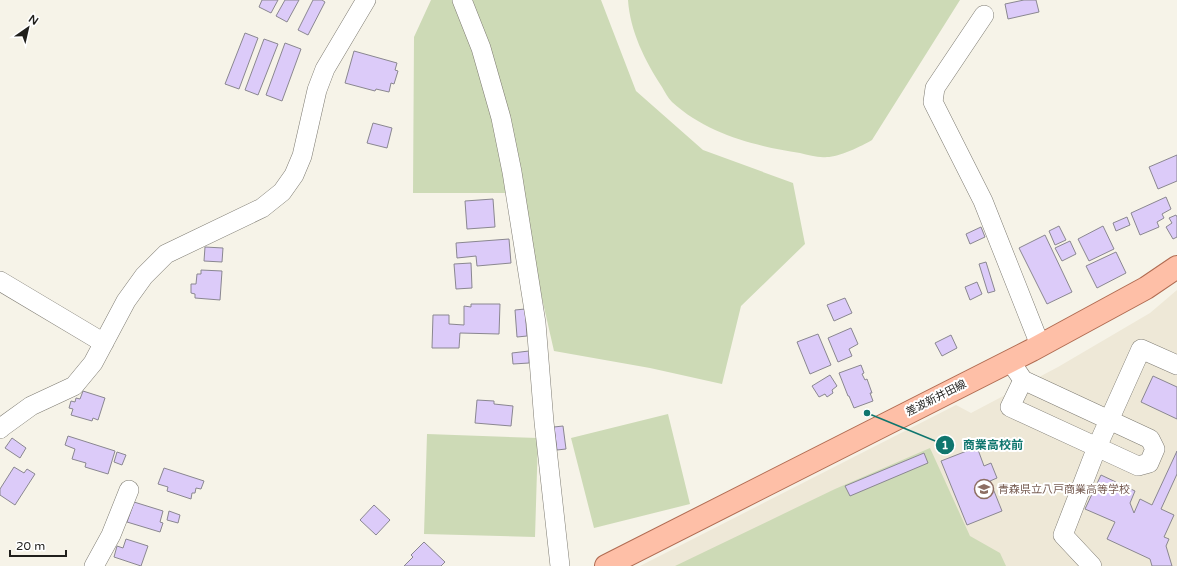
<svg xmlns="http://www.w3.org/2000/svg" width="1177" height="566" font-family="'Varela Round','Noto Sans JP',sans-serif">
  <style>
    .built { fill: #eee8d7 }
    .green { fill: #cddab6 }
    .building { fill: #dccbf9; stroke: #8a8790 }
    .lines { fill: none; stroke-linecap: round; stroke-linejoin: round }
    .minor-casing { stroke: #7e7b72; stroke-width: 20 }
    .major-casing { stroke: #b06b51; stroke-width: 24 }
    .minor { stroke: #fff; stroke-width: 19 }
    .major { stroke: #febfa7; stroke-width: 22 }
    .labels { text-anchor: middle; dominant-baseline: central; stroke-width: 4; stroke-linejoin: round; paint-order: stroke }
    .street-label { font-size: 11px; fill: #201f1c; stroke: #fff }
    .education-label { font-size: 11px; fill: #785e54; stroke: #fff; text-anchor: start }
    .leader { fill: none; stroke: #0f766e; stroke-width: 1.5 }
    .callout-dot { fill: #0f766e; stroke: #fff; stroke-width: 1.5 }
    .mark-label { font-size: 12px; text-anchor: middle; font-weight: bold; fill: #fff }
    .callout-label { font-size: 12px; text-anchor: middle; font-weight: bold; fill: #0f766e; stroke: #fff; stroke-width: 4; stroke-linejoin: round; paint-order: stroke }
  </style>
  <rect width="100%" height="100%" fill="#f6f3e8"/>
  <path class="built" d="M1177,290V566H640L956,405L971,413L1058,367L1150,313Z"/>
  <path class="green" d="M431,0H601L636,91L703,150L793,183L805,244L741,306L722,384L650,368L554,351L518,193H413L414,37Z
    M628,0H960L872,140C862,146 839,157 827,157C818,158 809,155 800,153C755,146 707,134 672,102C668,98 665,92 662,87C645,61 630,31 628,0Z
    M668,414L690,504L594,528L571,438Z
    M427,434L538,438L535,537L424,534Z
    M930,448L970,536L1000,553L1006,566H675L835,489Z"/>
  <path class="building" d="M262,0H278L271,13L259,7Z
    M285,0H299L287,22L276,16Z
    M313,0H322L325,2L308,35L298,30Z
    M1024,0H1036L1039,12L1008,19L1005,4Z
    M245,33L258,38L239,89L225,84Z
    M264,39L278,44L258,95L245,90Z
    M285,43L301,49L282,101L266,95Z
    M354,51L397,63L395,70L398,71L394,84L391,83L389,92L376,89L375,91L345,83Z
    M373,123L392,128L387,148L367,143Z
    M1177,155V181L1158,189L1149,167Z
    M1166,197L1171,209L1162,214L1164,218L1157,222L1159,227L1140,235L1131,213Z
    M493,199L495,227L467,229L465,201Z
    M1176,215L1177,217V237L1173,239L1166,227L1172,223L1169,218Z
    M1127,217L1130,225L1116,231L1113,223Z
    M1059,226L1066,240L1055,245L1049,231Z
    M1103,226L1114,249L1089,261L1078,239Z
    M981,227L985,237L970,244L966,234Z
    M1045,235L1072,292L1047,304L1019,248Z
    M509,239L511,263L477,266L476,256L457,258L456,243Z
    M1070,241L1076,254L1062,261L1055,248Z
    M205,247L223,248L222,262L204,261Z
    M1116,252L1126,273L1097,288L1086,266Z
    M986,262L995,291L988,293L979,264Z
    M471,263L472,288L456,289L454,264Z
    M201,270L222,271L220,300L195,298V294L191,293V284H196L197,274H201Z
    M977,282L982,294L970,300L965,287Z
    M845,298L852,313L834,321L827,305Z
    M471,304H500L499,334L460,333L459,348H432L433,315H449V324L464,325V306L471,307Z
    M525,309L527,336L517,337L515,310Z
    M851,328L858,344L849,349L852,356L838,362L828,338Z
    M818,334L831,365L810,374L797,342Z
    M951,335L957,348L942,356L935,343Z
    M529,351V363L513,364L512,353Z
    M861,365L864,373L862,374L865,380L867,379L872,393H870L873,401L854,408L849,396H848L839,373Z
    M830,375L837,386L832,390L833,393L827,397L825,394L819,397L812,386Z
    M1153,376L1177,387V419L1141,402Z
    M83,391L105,398L98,420L93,418L92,421L71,415L73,409L69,408L71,401L75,402L76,398L80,399Z
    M477,400L494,401V404L513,406L511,426L475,423Z
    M563,426L566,449L557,450L554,427Z
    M68,436L115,451L108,474L85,467L86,463L72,459L75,449L65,445Z
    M12,438L26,448L20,458L5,448Z
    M977,447L984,466L991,463L997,478L990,481L1002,511L967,525L941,461Z
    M1177,451V474L1161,509L1174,515L1164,537L1169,539L1166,546L1172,566H1152L1150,559L1107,539L1115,522L1085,509L1101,475L1135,491L1130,503L1134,513L1140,499L1152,505Z
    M117,452L126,455L122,465L114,462Z
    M924,453L928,463L850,496L845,486Z
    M14,467L24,473L27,469L35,474L15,505L0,495V489Z
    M164,468L204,481L201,489L196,488L195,493H192L191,499L167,491L168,487L158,484Z
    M134,502L163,511L160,522L163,523L160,532L127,522Z
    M374,505L390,520L376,535L360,520Z
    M169,511L180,515L178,523L167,520Z
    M126,539L148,546L141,566L114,557L117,546L123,548Z
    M424,542L445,562L441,566H404L413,557L411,555Z"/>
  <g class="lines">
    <g class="minor-casing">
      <path id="minor" d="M462,0L481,48L501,118L512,172L536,323L544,422L560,566
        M984,15L935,88L933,102L983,201L1040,345
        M0,281L104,343
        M1010,361L1023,380L1150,439L1155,449L1149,463L1138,466L1010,407L1023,380
        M0,429L2,427L31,406L74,386L93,363L126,301L144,276L166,254L262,208L282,192L294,175L302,156L317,90L325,69L366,0
        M94,566L111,535L129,490
        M1092,566L1063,535L1097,447L1141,349L1177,365"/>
    </g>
    <g class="major-casing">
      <path id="major" d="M606,566L1032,350L1146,288L1177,267"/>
    </g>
    <use href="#minor" class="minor"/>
    <use href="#major" class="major"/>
  </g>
  <defs>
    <g id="school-ring" transform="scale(1)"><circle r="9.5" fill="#fff" stroke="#8d6e63" stroke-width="1.5"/><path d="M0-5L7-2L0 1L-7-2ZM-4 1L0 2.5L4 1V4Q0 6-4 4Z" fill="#8d6e63"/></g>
  </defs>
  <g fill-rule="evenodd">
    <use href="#school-ring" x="984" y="489"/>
  </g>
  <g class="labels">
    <g class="street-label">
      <text transform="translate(936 398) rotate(-27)">差波新井田線</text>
    </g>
    <g class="education-label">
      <text x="998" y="489">青森県立八戸商業高等学校</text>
    </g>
  </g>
  <path class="leader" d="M867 413L945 445"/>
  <g class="callout-dot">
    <circle cx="867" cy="413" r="4"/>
    <circle cx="945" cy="445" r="10"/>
  </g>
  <g class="mark-label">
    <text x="945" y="449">1</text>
  </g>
  <g class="callout-label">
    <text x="993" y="449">商業高校前</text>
  </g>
  <g transform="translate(28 28) rotate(34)" stroke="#ffffff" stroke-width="3" paint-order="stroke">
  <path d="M0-3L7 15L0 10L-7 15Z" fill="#201f1c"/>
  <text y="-6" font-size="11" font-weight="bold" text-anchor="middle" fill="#201f1c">N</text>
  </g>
  <path d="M10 550v6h56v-6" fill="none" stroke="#201f1c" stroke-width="2"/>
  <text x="16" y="550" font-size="12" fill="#201f1c" stroke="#ffffff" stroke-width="3" paint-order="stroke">20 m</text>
</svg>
